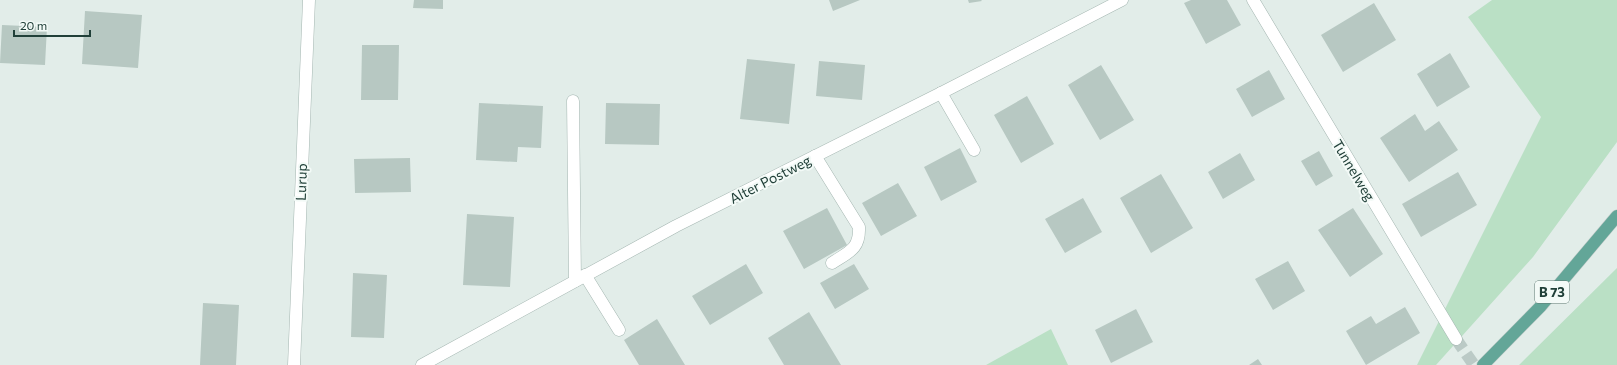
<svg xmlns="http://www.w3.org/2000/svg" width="1617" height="365" font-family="Commissioner,sans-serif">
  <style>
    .green { fill: #bae0c5 }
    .building { fill: #b7c8c2 }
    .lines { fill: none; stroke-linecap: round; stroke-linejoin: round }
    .street-tunnel { stroke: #bbcac6; stroke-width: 12; stroke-dasharray: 12 6; stroke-linecap: butt }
    .lane-casing { stroke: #a4b6b1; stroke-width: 13 }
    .street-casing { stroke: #a4b6b1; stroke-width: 13 }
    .primary-casing { stroke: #c1cac8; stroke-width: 13 }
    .lane { stroke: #fff; stroke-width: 12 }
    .street { stroke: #fff; stroke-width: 12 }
    .primary { stroke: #63a698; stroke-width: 12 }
    .labels { text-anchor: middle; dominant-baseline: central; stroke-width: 4; stroke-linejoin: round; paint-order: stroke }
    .shield { fill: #f3faf7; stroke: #607872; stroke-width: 1 }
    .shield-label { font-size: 13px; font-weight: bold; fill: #214039 }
    .street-label { font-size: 14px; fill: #214039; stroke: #f3faf7 }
  </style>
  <rect width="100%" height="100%" fill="#e2ede9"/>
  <path class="green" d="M1492,0H1617V142L1533,257L1436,365H1417L1541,117L1468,17Z
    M1617,268V365H1519Z
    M1051,329L1068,365H986Z"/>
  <path class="building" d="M414,0H443V9L413,8Z
    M829,0H860L833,11Z
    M968,0H981L982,1L969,3Z
    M1191,0H1227L1241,25L1206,44L1184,3Z
    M1374,3L1396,40L1343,72L1321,35Z
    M85,11L142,15L138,68L82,64Z
    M2,25L47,27L45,65L0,63Z
    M362,45H399L398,100H361Z
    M1450,53L1470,87L1437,107L1417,74Z
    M747,59L795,64L789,124L740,119Z
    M819,61L865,65L862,100L816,96Z
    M1101,65L1134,120L1100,140L1068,85Z
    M1269,70L1285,99L1252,117L1236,89Z
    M1027,96L1054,144L1021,163L994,115Z
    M479,103L543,106L541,148L518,147L517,162L476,160Z
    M606,103L660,104L659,145L605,144Z
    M1415,114L1425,131L1439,121L1458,150L1409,182L1380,138Z
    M960,148L977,182L941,201L924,167Z
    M1319,151L1333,176L1316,186L1301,161Z
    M1240,153L1255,180L1223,199L1208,172Z
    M410,158L411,192L355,193L354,159Z
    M1458,172L1477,205L1421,237L1402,204Z
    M1161,174L1193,228L1151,253L1120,198Z
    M898,183L917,216L881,236L862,203Z
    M1083,198L1102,232L1065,253L1045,219Z
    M827,208L847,245L804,269L783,231Z
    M1353,208L1383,254L1350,277L1318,230Z
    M467,214L514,217L510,287L463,285Z
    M1288,261L1305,291L1273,310L1255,279Z
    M746,264L763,293L710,325L692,296Z
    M854,264L869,289L835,309L820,283Z
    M353,273L387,275L384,338L351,337Z
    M203,303L239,305L236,365H200Z
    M1405,307L1420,333L1366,365L1346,331L1371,316L1376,324Z
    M1136,309L1153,342L1111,363L1095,330Z
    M809,312L841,365H784L768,338Z
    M657,319L685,365H639L624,340Z
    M1258,359L1262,365H1249Z"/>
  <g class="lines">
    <path class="street-tunnel" d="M1456,339L1474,365"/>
    <g class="lane-casing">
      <path id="lane" d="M941,93L974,150
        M573,101L575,281
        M815,156L859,227C860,249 849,252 832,263
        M585,275L619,330"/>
    </g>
    <g class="street-casing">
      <path id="street" d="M1253,0L1456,339
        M294,365L309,0
        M422,365L676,226L941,93L1122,0"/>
    </g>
    <g class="primary-casing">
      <path id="primary" d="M1483,365L1541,306L1617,216"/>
    </g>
    <use href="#lane" class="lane"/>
    <use href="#street" class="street"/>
    <use href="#primary" class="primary"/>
  </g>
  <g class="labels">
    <rect class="shield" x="1535" y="281" width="34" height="22" rx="3"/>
    <g class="shield-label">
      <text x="1552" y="292">B 73</text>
    </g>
    <g class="street-label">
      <text transform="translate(1354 170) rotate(59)">Tunnelweg</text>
      <text transform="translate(770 179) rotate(-27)">Alter Postweg</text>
      <text transform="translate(301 182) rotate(-88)">Lurup</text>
    </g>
  </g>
  <path d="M14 30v6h76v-6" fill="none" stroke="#214039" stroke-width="2"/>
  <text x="20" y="30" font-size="12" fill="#214039" stroke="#f3faf7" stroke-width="3" paint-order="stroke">20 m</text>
</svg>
